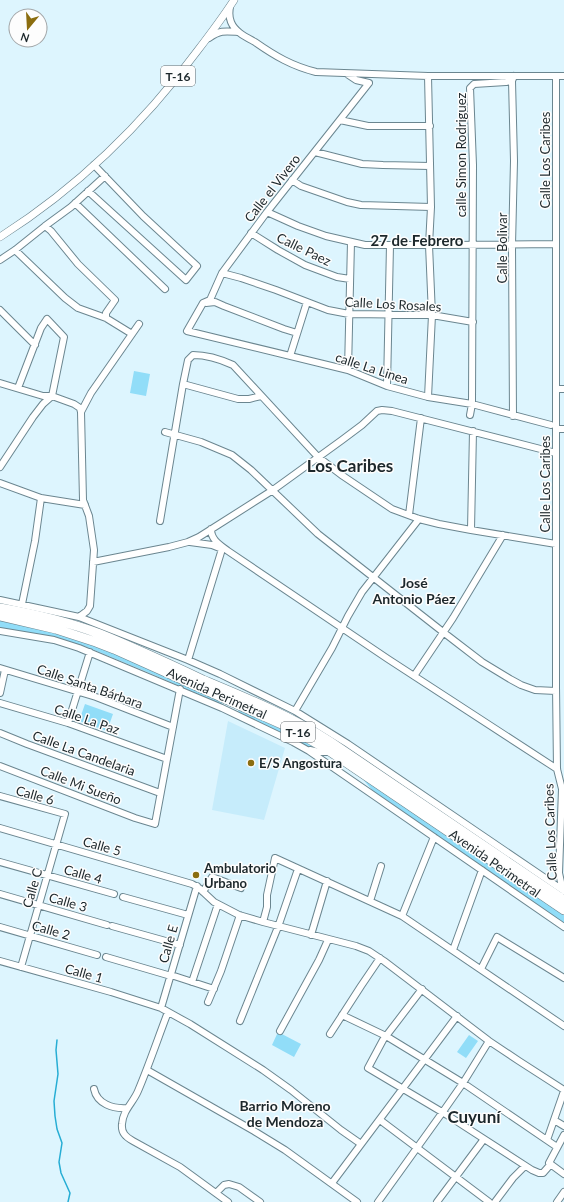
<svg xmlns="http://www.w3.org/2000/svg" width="564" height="1202" font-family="Lato,sans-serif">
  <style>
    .built { fill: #c6ecfb }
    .green { fill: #91ddf8 }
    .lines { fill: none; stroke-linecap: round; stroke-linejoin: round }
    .stream { stroke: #26add4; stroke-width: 1.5 }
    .minor-casing { stroke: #6b8690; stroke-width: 8 }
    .major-casing { stroke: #6b8690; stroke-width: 8 }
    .highway-casing { stroke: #6b8690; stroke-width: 10 }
    .minor { stroke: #fff; stroke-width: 6 }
    .major { stroke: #fff; stroke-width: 7 }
    .highway { stroke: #fff; stroke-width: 9 }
    .poi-dot { fill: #8b6d0f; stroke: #fdfdfd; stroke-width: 1.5 }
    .labels { text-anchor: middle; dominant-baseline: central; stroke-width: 3; stroke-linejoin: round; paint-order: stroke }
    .shield { fill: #fdfdfd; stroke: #60676a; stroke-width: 1 }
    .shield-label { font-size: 12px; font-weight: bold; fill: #1c272b }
    .street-label { font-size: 13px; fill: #1c272b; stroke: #fdfdfd }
    .poi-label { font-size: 13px; font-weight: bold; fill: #1c272b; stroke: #fdfdfd; text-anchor: start }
    .neighbourhood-label { font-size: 14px; font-weight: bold; fill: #1c272b; stroke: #fdfdfd }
    .quarter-label { font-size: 15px; font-weight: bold; fill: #1c272b; stroke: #fdfdfd }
    .district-label { font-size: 17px; font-weight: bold; fill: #1c272b; stroke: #fdfdfd }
  </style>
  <rect width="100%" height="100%" fill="#ddf5fe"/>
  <path class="built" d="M228,721L285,748L264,820L212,810Z"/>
  <path class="green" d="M134,371L150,374L146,396L130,393Z
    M0,620C28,626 56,632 83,642C130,658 175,681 221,702L223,705L152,674L87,647L54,638L20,631L0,629Z
    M85,704L113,714L107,731L79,721Z
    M238,710L290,733L316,748C308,748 302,743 295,740C278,733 251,724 238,711Z
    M361,777L564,915V924L373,791Z
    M278,1032L301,1044L294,1057L272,1045Z
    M469,1035L478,1041L466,1058L457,1052Z"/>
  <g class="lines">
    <path class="stream" d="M57,1040L56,1050L58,1074L54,1101L55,1116L57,1129L62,1143L59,1162L61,1173L70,1193L68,1202"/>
    <g class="minor-casing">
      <path id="minor" d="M230,7C229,12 229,17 231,22C235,32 246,37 255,42C275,56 292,66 316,72L428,76H564
        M209,38C220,30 225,31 238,32
        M347,74L356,80L369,83L267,212L222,273L210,300L203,303L187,331L348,370L387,386L428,397L472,404L551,425
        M556,76V686L557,769L562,789L559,873L563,891
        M512,81L514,161L512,245L513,416
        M340,120L368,126H430
        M315,152L362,164L383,165L430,166
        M292,180L301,186L347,202L361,205L431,207
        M88,191L186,280L197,266L143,216L94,165
        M75,203L165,289
        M267,212L298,226L326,236L365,245H449L556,244
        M45,226L51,231L78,264L115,300L106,313V318
        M251,233L278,250L305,265L337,277L350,279
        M15,250L65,298L78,308L106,318L132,334
        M0,260L15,250L45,226L71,207L105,176
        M222,273L241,278L276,290L328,310L349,314L432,315L473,322
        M206,303L215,302L224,306L284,329L297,333
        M0,310L35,345
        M290,356L307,302
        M348,370L351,242
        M0,383L43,396H52L74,404L80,408L81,412
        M183,384L238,399H249L261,396
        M387,386L390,245
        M556,389H564
        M428,397L432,315L429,245L431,207L428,76
        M470,415L472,404L473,165L470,88L474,84L506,82L512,81L514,76
        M556,429H564
        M165,432L201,442L232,455L251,470L318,534L443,632L482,662L510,679L521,685L535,690L556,691
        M0,467L33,417L43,404L52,396L64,337L47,319L41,328L18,388
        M0,483L41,498L85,505
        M409,515L421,418
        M160,521L183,384L188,360L193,355C206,355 220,359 233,365L318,457L343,476L392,509L419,519L439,524L471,530L556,544
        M211,529C211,540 220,545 228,551L388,659L557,769
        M471,530L473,431
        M190,542L212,545L222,549
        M93,562L169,547L188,542L199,537L273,490L342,440L362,425L377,411L382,410L392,411L556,453
        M0,600L79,617L188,660L220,674L295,711L348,744L564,891
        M22,604L35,541L41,498
        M79,617L87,611L90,606L94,550L89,516L83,500L81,412L91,393L139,324
        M0,631L54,640L79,648L222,708L293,742L309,751L373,795L564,927
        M188,660L222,549
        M0,668L96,697L173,727
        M414,676L453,618L503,535
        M0,693L5,670
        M0,703L68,723L167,759
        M295,711L332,648L348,616L362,592L419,519
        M68,723L90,652
        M0,733L27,744L160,793
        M310,750L319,752H330
        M0,766L135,818L155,824L180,689
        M0,796L65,814L21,967
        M0,828L192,884L199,888L214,902L239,915L263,922L356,946L369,951L384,961L489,1041L519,1061L564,1090
        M0,862L114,894
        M203,892L212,877L241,888
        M0,894L107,925
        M123,897L188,915
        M370,901L381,866
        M402,916L434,837
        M263,922L267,907V895L275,858L402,916L564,1026
        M112,926L180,945
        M0,927L97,955
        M311,935L327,881
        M453,950L482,870
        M106,957L171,976
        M0,961L111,992L161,1008L190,1024L263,1070L291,1090L341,1130L361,1144
        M481,969L497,937L564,978
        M171,975L214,989
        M192,982L218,904
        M422,989L383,1040L368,1068L447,1115L532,1170L539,1173H543L550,1165
        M208,1002L221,971L240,915
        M161,1008L197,886
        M168,1012C158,1038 149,1065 138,1091C133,1103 123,1110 122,1124C121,1133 126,1137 133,1141L180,1167L228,1202
        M342,1015L386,1036L463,1083L557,1147
        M240,1021L278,927L298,869
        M280,1031L319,960L328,940
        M330,1034L361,986L380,958
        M147,1070L254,1131L285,1150L357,1202
        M94,1089C97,1104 113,1109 127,1108
        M380,1120L489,1202
        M554,1120L564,1126
        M564,1135L549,1163L564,1174
        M547,1140L564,1091
        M332,1183L457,1016
        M216,1193L224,1185L229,1184L239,1187L260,1202
        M378,1202L442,1113L463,1083L489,1041
        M437,1202L484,1139
        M495,1202L513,1178L525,1166
        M557,1202L564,1192"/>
    </g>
    <g class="major-casing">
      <path id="major" d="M0,237C77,188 144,123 198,50C211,33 223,17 234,0"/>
    </g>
    <g class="highway-casing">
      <path id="highway" d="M0,608C34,614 68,622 100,634C135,648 169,664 203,680C246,698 290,716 329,741L564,900
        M0,616L56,629L96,642L114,649L288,727L325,748L564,910"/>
    </g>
    <use href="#minor" class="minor"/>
    <use href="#major" class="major"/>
    <use href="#highway" class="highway"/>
  </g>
  <g class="poi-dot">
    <circle cx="251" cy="763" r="4"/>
    <circle cx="196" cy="875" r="4"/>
  </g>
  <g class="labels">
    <g class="shield">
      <rect x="161" y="66" width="34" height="20" rx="3"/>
      <rect x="281" y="722" width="34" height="20" rx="3"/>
    </g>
    <g class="shield-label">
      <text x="178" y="76">T-16</text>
      <text x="298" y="732">T-16</text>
    </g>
    <g class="street-label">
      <text transform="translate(461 155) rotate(-90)">calle Simon Rodriguez</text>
      <text transform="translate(545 160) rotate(-90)">Calle Los Caribes</text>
      <text transform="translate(272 188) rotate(-52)">Calle el Vivero</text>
      <text transform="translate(502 248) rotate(-90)">Calle Bolivar</text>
      <text transform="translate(304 249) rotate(26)">Calle Paez</text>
      <text transform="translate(393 304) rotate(3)">Calle Los Rosales</text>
      <text transform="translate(372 368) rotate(18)">calle La Linea</text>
      <text transform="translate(545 484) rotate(-90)">Calle Los Caribes</text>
      <text transform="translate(90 686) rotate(19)">Calle Santa Bárbara</text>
      <text transform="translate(217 693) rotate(24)">Avenida Perimetral</text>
      <text transform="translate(87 719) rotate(19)">Calle La Paz</text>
      <text transform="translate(84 753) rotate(20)">Calle La Candelaria</text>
      <text transform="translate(81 785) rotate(21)">Calle Mi Sueño</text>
      <text transform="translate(35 795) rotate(16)">Calle 6</text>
      <text transform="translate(550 832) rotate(-92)">Calle Los Caribes</text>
      <text transform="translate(102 846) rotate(16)">Calle 5</text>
      <text transform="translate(495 863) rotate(35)">Avenida Perimetral</text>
      <text transform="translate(83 874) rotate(16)">Calle 4</text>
      <text transform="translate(32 888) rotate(-74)">Calle C</text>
      <text transform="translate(68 902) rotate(16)">Calle 3</text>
      <text transform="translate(51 930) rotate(16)">Calle 2</text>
      <text transform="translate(168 944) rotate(-74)">Calle E</text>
      <text transform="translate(84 973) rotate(16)">Calle 1</text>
    </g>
    <g class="poi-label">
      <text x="259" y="763">E/S Angostura</text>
      <text x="204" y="868">Ambulatorio<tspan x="204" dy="15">Urbano</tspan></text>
    </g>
    <g class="neighbourhood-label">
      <text x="414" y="582">José<tspan x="414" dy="16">Antonio Páez</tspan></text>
      <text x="285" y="1105">Barrio Moreno<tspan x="285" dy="16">de Mendoza</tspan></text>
    </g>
    <g class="quarter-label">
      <text x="417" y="240">27 de Febrero</text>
    </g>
    <g class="district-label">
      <text x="350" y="465">Los Caribes</text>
      <text x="474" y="1116">Cuyuní</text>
    </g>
  </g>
  <g transform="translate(28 28) rotate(198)"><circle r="19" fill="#fdfdfd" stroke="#a3a7a9"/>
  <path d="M0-3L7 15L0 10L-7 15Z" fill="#8b6d0f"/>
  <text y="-6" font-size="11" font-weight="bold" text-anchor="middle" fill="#1c272b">N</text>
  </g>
</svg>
